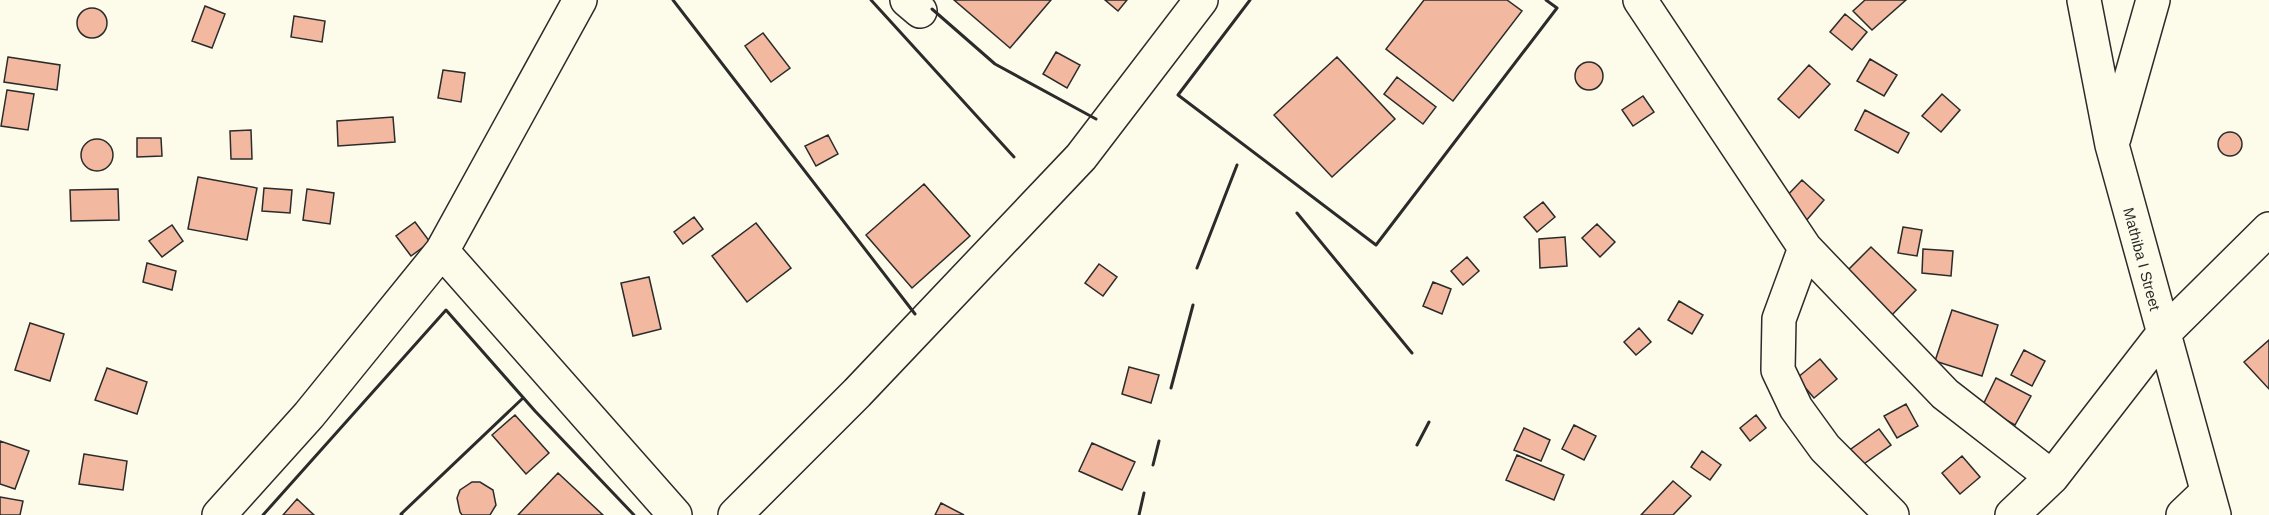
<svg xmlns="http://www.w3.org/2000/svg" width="2269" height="515" font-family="Arial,sans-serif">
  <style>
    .building { fill: #f2b8a0; stroke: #2b2b2b; stroke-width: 1.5 }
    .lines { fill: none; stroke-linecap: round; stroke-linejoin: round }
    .minor-casing { stroke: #2b2b2b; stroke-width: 36 }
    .minor { stroke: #fdfbea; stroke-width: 33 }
    .wall { stroke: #2b2b2b; stroke-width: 3 }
    .labels { text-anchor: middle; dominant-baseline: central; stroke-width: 4.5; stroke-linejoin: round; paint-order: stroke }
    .street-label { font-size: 15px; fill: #2b2b2b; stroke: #fdfbea }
  </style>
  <rect width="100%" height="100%" fill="#fdfbea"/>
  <path class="building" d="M954,0H1051L1010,48Z
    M1105,0H1127L1118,11Z
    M1424,0H1507L1522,11L1453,101L1386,49Z
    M1865,0H1906L1872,30L1853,11Z
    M205,6L225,14L212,48L192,41Z
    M77 23a15 15 0 1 1 30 0a15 15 0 1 1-30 0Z
    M1845,14L1867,32L1852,50L1830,32Z
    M294,16L325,21L322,42L291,37Z
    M763,33L790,68L771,82L745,46Z
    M1056,52L1080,65L1067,88L1043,74Z
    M8,57L60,65L57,90L4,82Z
    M1337,57L1395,119L1332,177L1274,115Z
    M1870,59L1897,75L1884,96L1857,81Z
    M1575 76a14 14 0 1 1 28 0a14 14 0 1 1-28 0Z
    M1809,65L1830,84L1799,118L1778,99Z
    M443,70L465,73L461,102L438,98Z
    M1397,77L1436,107L1423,124L1384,94Z
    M7,90L34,94L28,130L1,126Z
    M1942,94L1960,110L1941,132L1922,116Z
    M1643,96L1654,112L1633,126L1622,110Z
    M1865,110L1909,133L1898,153L1855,130Z
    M393,117L395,142L338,146L337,121Z
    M251,130L252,159H231L230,131Z
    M2218 144a12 12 0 1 1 24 0a12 12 0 1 1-24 0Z
    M828,135L838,154L816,166L805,146Z
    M137,138H161L162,156L137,157Z
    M81 155a16 16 0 1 1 32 0a16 16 0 1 1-32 0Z
    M198,177L257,188L247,240L188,229Z
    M1802,180L1824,200L1805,222L1782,201Z
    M924,184L970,236L912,288L866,235Z
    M264,188L292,190L290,213L262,211Z
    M118,189L119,220L71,221L70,190Z
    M307,189L334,193L330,224L303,220Z
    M1543,202L1555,217L1537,232L1524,217Z
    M694,217L703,229L683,244L674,232Z
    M415,222L430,242L411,256L396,236Z
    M756,223L791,268L747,302L712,256Z
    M1597,224L1615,242L1600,257L1582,238Z
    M172,225L183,241L162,257L149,241Z
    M1903,227L1922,230L1917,256L1898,253Z
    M1565,237L1567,266L1540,268L1539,239Z
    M1871,247L1916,290L1890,317L1845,273Z
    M1923,249L1953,251L1951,276L1922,273Z
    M1467,257L1479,271L1463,285L1451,271Z
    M147,263L176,271L172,290L143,282Z
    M1099,264L1117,277L1103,296L1085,283Z
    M649,277L661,329L633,336L621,283Z
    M1433,282L1451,289L1442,314L1423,306Z
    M1679,301L1703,315L1692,334L1668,320Z
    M1952,310L1998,325L1982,376L1935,361Z
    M30,323L64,334L50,381L15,370Z
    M1639,328L1651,342L1636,355L1624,342Z
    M2269,340V389L2244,362Z
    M2024,350L2045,361L2032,386L2011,375Z
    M1820,359L1837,379L1814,398L1797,378Z
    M1129,367L1159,375L1151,403L1122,394Z
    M107,368L147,382L137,414L95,400Z
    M1996,378L2031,396L2015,425L1982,407Z
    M1906,404L1918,426L1897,438L1884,416Z
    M515,415L549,453L526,474L492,435Z
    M1756,415L1766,428L1750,441L1740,428Z
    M1574,425L1596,436L1584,460L1562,449Z
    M1524,428L1550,440L1541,461L1514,450Z
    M1879,429L1891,445L1855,470L1844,454Z
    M0,441L29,451L15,489L0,484Z
    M1092,443L1135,462L1122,490L1079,471Z
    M1702,451L1721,465L1710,480L1691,467Z
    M84,454L127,461L123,490L79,484Z
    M1517,455L1564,475L1554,500L1506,480Z
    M1962,456L1980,477L1960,494L1942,473Z
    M558,473L603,515H518Z
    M1673,481L1691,496L1673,515H1641Z
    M472,482H480L493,490L496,505L490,515H462L460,512L457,498L460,490Z
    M0,497L23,501L20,515H0Z
    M297,499L314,515H283Z
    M941,503L964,515H935Z"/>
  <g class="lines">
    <g class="minor-casing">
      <path id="minor" d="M907,0L920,11
        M1640,0L1805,248L1945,394L2052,477
        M2084,0L2112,145L2214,515
        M2114,138L2153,0
        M1805,248L1779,319L1778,370L1796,408L1825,448L1892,515
        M442,251L675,515
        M219,515L309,415L442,251L580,0
        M735,515L857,393L1081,157L1201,0
        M2012,515L2052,477L2162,335L2269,229
        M2183,515L2206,493"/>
    </g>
    <use href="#minor" class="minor"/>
    <path class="wall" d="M673,0L915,314
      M871,0L1014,157
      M1250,0L1178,95L1376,245L1557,8L1546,0
      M932,9L995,64L1096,119
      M1297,213L1412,353
      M1197,268L1237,165
      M1171,388L1193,305
      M1417,445L1429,422
      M1153,465L1159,441
      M263,515L446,310L535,411L634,515
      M402,515L401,514L523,398
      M1139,515L1144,493"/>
  </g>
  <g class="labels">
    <g class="street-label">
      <text transform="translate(2142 259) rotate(75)">Mathiba I Street</text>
    </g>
  </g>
</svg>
